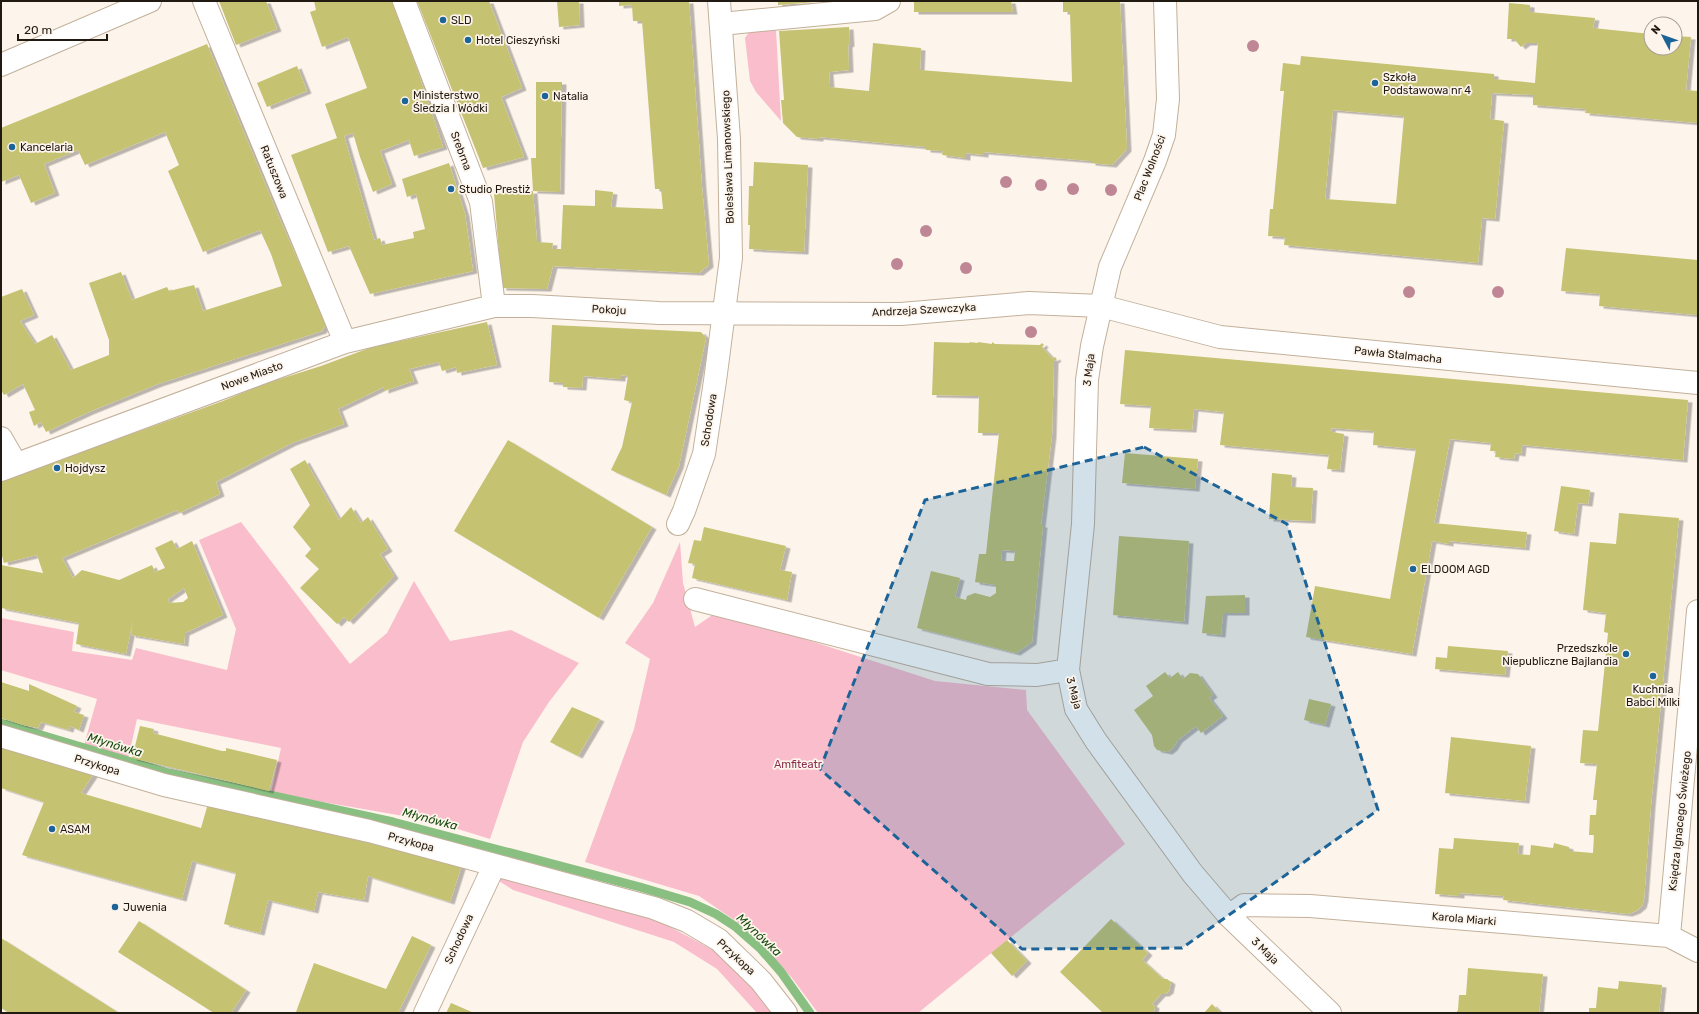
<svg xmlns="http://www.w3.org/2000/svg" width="1699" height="1014" font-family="Rubik,sans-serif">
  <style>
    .green { fill: #fabdcc }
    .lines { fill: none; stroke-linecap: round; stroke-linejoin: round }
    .stream { stroke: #8abf82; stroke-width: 9 }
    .building { fill: #c5c272; fill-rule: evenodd; filter: url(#shadow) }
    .minor-casing { stroke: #c2b09a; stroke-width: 24 }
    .minor { stroke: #fff; stroke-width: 22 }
    .tree { fill: #bf8796 }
    .marked { fill: #1c6498; fill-opacity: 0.2; stroke: #1c6498; stroke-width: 3; stroke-dasharray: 8 5; stroke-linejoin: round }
    .poi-dot { fill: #1c6498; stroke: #fdf5ec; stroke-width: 1.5 }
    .labels { text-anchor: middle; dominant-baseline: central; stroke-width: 3.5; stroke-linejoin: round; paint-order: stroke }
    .poi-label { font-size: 11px; fill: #211a12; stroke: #fdf5ec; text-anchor: start }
    .street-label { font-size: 11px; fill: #211a12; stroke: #fdf5ec }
    .park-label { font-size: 11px; fill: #8c2d4f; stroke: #fdf5ec }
    .water-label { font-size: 12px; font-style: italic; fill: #14490c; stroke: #fdf5ec }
  </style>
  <defs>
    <filter id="shadow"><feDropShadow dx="4.5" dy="2.5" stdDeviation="0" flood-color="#0004"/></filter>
  </defs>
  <rect width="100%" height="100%" fill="#fdf5ec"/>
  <path class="green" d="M776,30L781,121L756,92L750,81L745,38L749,32Z
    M241,522L350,664L387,633L414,581L450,641L511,630L579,663L549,702L523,742L490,839L432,821L271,793L281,748L137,719L128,759L84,745L97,699L1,670V618L74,632L72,651L132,660L136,648L227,670L236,629L199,540Z
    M680,542L683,583L695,627L718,611L935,681L1026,690L1027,710L1125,844L918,1013H818L792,978L746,928L699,896L585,862L634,729L650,659L625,643L653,603Z
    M504,872L648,915L728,958L779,1013H757L717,969L674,942L513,890L499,881Z"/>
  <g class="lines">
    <path class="stream" d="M1,723L168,773L393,822L640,887L690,902L716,914L736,927L760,948L781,972L810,1013"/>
  </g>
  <path class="building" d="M219,1H266L277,29L236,45Z
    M314,1H392L418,72L443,147L414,156L409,140L380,151L392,184L373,192L360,157L353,133L344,136L374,240L380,238L382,245L414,238L413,232L425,229L416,194L407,197L402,179L449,163L465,214L473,271L370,294L349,246L328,252L291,155L337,138L325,104L367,88L348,37L322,47L310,12L316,10Z
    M417,1H489L522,88L501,97L524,157L483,168Z
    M557,1H579L580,25L559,27Z
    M619,1H689L702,187L709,265L699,273L553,266L547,289L502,288L494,194L533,191L537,242L553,243L552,249H561L563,205L595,206V190L613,192L611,207L663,209L661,189H655L642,21H633L632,5L619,6Z
    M778,1H816V2L778,5Z
    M914,1H1011L1013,12H914Z
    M1063,1H1120L1127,149L1112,165L1091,163V161L984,152V155L966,153V158L942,155L943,151L926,150V147L819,137V139L797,137L783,123L781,100H784L779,31L849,27L850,44L848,45L849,70L829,72L830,87L869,91L873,43L921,48L920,70L1072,82L1070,12H1063Z
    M1509,3L1530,5V12L1595,18L1593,28L1651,34V48H1675V36L1691,37L1686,90L1698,91V123L1585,113L1586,109L1533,105V95L1492,93L1490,119L1504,121L1495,219L1482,218L1478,263L1284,245L1285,237L1268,236L1270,209H1273L1284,91H1280L1283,63L1300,65L1301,56L1494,74V79L1535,83L1538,43H1526L1521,47L1514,39H1507ZM1333,110L1404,116L1396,204L1325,199Z
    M207,44L281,222L326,324L322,331L158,384L89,412L46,432L41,422L34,426L29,412L35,410L23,384L4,395L1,390V297L22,289L34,315L20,321L35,344L52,335L71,370L109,355V340L89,283L121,272L132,300L167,287L169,291L194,285L203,311L282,286L271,254L260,230L203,252L168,171L179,165L165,132L85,165L78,150L44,164L55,193L31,203L19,175L1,182V128Z
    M297,66L307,91L267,107L257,83Z
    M536,82H562L560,192L533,191L531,158H536Z
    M754,162L808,165L804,252L749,249L750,225H748L749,186H753Z
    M1566,248L1698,260L1697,315L1599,306L1600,294L1561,291Z
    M487,322L497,365L457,373L456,367L442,371L439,362L409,369L414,381L384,391V387L338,409L344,424L292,443L216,482L220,494L179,513L177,510L62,558L73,578L82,570L119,580L152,565L155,572L165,568L155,548L172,540L177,549L192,541L223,615L185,633L184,644L131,635L133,620L126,654L76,644L79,623L1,608V565L43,573L37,555L4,563L1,552V481L223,401L264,384L321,366L372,347ZM184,588L188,598L183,602L169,603L168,599Z
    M552,325L701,332L706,338L679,466L666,495L611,470L622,447L632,402L624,400L628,376L621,375V379L583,376L582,388L563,387V383L549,382Z
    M934,342L970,343L969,342L978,343V342L992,344V342L995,344L1040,345L1042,343L1044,345L1042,347L1053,359L1055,357L1057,359L1054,361L1052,435L1041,525H1043L1032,642L1016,653L917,628L931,571L960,578L955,597L966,600L967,596L975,593L990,597L996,593V585L975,582L979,554H986L999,433H978L979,396L932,395ZM1002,550L1015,551L1014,561H1001Z
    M1125,350L1688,400L1683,460L1522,445L1521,454L1515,453L1514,459L1495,457L1496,451H1490L1491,443L1450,439L1434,523L1527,532L1525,548L1449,541V544L1432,541L1412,654L1306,637L1315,586L1390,599L1416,449L1373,445L1374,431L1331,428L1332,432L1344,434L1340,470L1327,469L1329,455L1220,445L1224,412L1194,409L1192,430L1149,428L1151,406L1120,404Z
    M508,440L652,527L599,618L454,531Z
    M1125,453L1198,459L1195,489L1122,483Z
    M305,460L339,520L351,507L361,523L368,517L388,549L380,554L394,576L349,622L344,617L337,624L300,588L319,569L305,556L311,549L293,527L310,505L290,469Z
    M1272,473L1292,475L1291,487L1313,488L1311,521L1269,519Z
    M1561,486L1590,490L1588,504L1578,503L1574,534L1554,531Z
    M1619,513L1679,518L1651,805L1644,899L1642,906L1636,911L1628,914L1503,900L1504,896L1460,893V896L1435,894L1439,848L1453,849L1454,838L1519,843L1518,854L1530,855L1531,845L1553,848L1554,843L1569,847V851L1593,853L1594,835H1589L1590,815H1596L1597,800H1593L1597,764L1580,763L1583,730L1598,731L1608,633L1604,632L1606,613L1583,610L1590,542L1616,544Z
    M704,527L786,546L780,570L792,572L787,600L692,578L695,564L688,563L694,540L701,541Z
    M1119,536L1189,541L1184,622L1113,615Z
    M1245,595V613H1223L1221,635L1202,633L1206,596Z
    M1448,646L1508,651L1505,675L1435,669L1436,657L1447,658Z
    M1165,672L1170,678L1178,672L1183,679L1190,673L1198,674L1213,695L1209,698L1223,716L1201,733L1196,726L1178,740L1173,748L1168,752L1157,750L1154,746L1152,735L1134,710L1153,696L1146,686Z
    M1,682L29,691V684L77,706L74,712L84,715L79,730L70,726L69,730L41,722L38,728L23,725L1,718Z
    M1309,699L1331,704L1325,725L1304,720Z
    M572,707L600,719L578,756L550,742Z
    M140,726L154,729L153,733L222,751H226V748L277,760L269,791L132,758Z
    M1451,737L1531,746L1525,801L1445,793Z
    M1,740L95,772L81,793L201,828L209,800L462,864L450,902L368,876L364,900L318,892L314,911L268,900L260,933L224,924L236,873L192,861L182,899L22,855L44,802L1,788Z
    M1111,919L1148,953L1142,960L1163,979H1167L1171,982L1169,991L1165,994H1161L1152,1004L1155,1006L1154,1011L1152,1013H1103L1060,972Z
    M139,921L246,990L231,1013H214L118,952Z
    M412,936L431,945L398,1013L296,1012L314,963L386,989Z
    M1,938L119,1013H9L1,1008Z
    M1007,940L1027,961L1012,976L991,953Z
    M1468,968L1543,974L1539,1013H1456L1458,1010L1459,995H1466Z
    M1619,981L1662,985L1659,1013H1589V1008H1596L1598,987L1618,989Z
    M451,1003L474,1013H446Z
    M1212,1004L1221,1013H1204Z"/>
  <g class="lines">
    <g class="minor-casing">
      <path id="minor" d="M204,1L345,342
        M404,1L481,202L494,306
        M1165,1L1168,99L1164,135L1155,161L1110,267L1092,346L1087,380L1083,524L1068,670L1076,709L1096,741L1193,874L1229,916L1330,1013
        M721,24L875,9L889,1
        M1,65L150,1
        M1,438L16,464
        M1,470L345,342L494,306H532L659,313L901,314L1029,303L1101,306L1220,337L1698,383
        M678,524L684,511L704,454L715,381L731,258L729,139L719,1
        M695,599L988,674L1037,675L1068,670
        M1,736L164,785L369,831L654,908L687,921L719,940L761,981L786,1013
        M1229,916L1244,905L1310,906L1669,936L1698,951
        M1669,936L1698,611
        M425,1013L494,866"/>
    </g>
    <use href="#minor" class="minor"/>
  </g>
  <g class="tree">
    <circle cx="1253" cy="46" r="6"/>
    <circle cx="1006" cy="182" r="6"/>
    <circle cx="1041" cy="185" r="6"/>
    <circle cx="1073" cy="189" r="6"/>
    <circle cx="1111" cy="190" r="6"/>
    <circle cx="926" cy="231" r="6"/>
    <circle cx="897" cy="264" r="6"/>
    <circle cx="966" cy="268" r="6"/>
    <circle cx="1409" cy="292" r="6"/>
    <circle cx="1498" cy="292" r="6"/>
    <circle cx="1031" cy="332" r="6"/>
  </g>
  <path class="marked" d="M1144,447L1287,524L1378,810L1182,948L1022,949L820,769L925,500Z"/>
  <g class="poi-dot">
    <circle cx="443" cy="20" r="4"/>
    <circle cx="468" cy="40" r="4"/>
    <circle cx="1375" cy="83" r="4"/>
    <circle cx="545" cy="96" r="4"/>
    <circle cx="405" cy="101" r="4"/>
    <circle cx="12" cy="147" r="4"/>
    <circle cx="451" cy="189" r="4"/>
    <circle cx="57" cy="468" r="4"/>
    <circle cx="1413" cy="569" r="4"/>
    <circle cx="1626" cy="654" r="4"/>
    <circle cx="1653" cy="676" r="4"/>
    <circle cx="52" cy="829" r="4"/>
    <circle cx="115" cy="907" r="4"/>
  </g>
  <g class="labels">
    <g class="poi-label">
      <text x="451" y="20">SLD</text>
      <text x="476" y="40">Hotel Cieszyński</text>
      <text x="1383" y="77">Szkoła<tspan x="1383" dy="13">Podstawowa nr 4</tspan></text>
      <text x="413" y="95">Ministerstwo<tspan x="413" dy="13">Śledzia I Wódki</tspan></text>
      <text x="553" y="96">Natalia</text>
      <text x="20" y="147">Kancelaria</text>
      <text x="459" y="189">Studio Prestiż</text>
      <text x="65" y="468">Hojdysz</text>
      <text x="1421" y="569">ELDOOM AGD</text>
      <text x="1618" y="648" text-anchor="end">Przedszkole<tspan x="1618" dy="13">Niepubliczne Bajlandia</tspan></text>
      <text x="1653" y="689" text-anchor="middle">Kuchnia<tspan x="1653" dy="13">Babci Milki</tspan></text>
      <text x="60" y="829">ASAM</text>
      <text x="123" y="907">Juwenia</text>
    </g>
    <g class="street-label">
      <text transform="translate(461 151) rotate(69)">Srebrna</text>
      <text transform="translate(728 157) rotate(-92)">Bolesława Limanowskiego</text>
      <text transform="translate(1150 168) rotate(-69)">Plac Wolności</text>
      <text transform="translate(274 172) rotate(68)">Ratuszowa</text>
      <text transform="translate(609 310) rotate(3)">Pokoju</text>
      <text transform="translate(924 310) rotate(-3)">Andrzeja Szewczyka</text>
      <text transform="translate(1398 355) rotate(6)">Pawła Stalmacha</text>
      <text transform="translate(1089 370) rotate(-83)">3 Maja</text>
      <text transform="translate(252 376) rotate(-20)">Nowe Miasto</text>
      <text transform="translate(709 420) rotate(-81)">Schodowa</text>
      <text transform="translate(1074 693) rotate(75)">3 Maja</text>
      <text transform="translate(97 765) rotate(17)">Przykopa</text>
      <text transform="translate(1680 821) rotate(-84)">Księdza Ignacego Świeżego</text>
      <text transform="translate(411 842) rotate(15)">Przykopa</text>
      <text transform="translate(1464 919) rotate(5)">Karola Miarki</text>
      <text transform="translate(459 939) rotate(-65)">Schodowa</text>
      <text transform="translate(1265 951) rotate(44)">3 Maja</text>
      <text transform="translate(736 957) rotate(43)">Przykopa</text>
    </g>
    <g class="park-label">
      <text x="798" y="764">Amfiteatr</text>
    </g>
    <g class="water-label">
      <text transform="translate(115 745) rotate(17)">Młynówka</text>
      <text transform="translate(430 819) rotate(15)">Młynówka</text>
      <text transform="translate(759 935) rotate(43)">Młynówka</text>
    </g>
  </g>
  <rect width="1699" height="1014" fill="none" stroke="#211a12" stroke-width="4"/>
  <g transform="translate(1663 36) rotate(311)"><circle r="19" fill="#fdf5ec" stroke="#a59d95"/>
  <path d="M0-3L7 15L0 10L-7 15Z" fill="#1c6498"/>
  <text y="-6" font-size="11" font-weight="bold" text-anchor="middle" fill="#211a12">N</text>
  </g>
  <path d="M18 34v6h89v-6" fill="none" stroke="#211a12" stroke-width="2"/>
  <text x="24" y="34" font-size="12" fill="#211a12" stroke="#fdf5ec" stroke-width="3" paint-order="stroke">20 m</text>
</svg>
